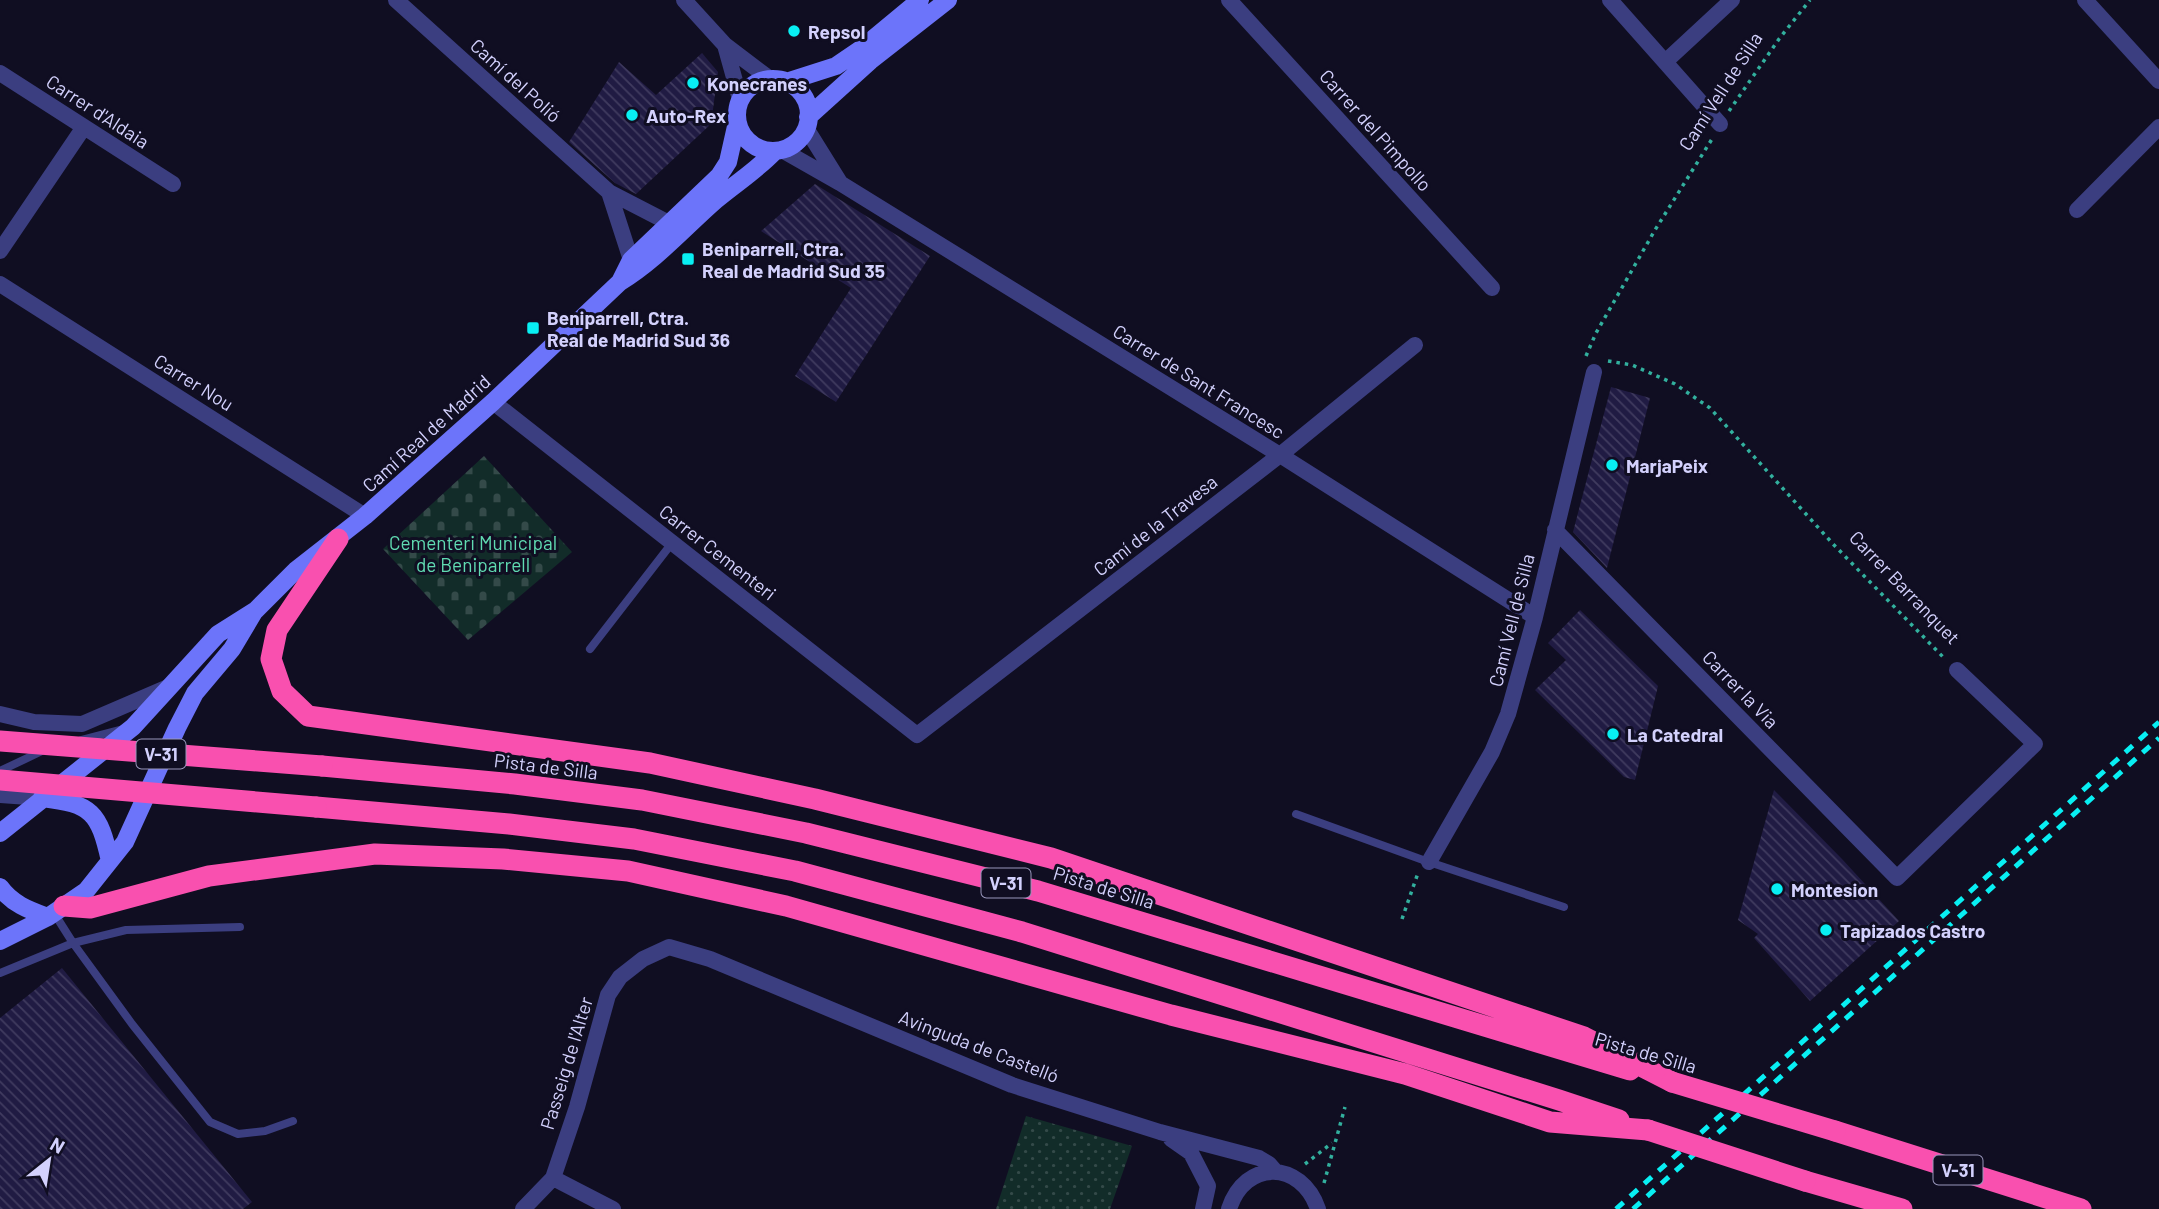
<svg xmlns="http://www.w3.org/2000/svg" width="2159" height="1209" font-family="Barlow,sans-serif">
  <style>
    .cemetery { fill: url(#cemetery-stones) }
    .park { fill: url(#park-dots) }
    .building { fill: url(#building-back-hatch) }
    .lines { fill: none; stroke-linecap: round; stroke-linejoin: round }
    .path { stroke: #32b09e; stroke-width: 3.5; stroke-dasharray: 3.5 5; stroke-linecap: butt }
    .lane { stroke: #3b3e80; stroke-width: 8 }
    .street { stroke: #3b3e80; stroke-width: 16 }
    .secondary { stroke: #6c74fa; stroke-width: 18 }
    .highway { stroke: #f950af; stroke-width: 21 }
    .rail { stroke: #08eff3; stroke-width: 5; stroke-dasharray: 10 9; stroke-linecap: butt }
    .highway-bridge { stroke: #f950af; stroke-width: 21 }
    .poi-dot { fill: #08eff3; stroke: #100e22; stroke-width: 2.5 }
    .labels { text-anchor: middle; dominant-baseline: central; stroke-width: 6; stroke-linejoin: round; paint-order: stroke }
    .shield { fill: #100e22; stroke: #9896bb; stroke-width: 2 }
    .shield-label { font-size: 18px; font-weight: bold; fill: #d3d1fd }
    .poi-label { font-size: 19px; font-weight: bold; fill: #d3d1fd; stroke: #100e22; text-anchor: start }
    .street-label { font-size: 19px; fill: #d3d1fd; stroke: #100e22 }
    .park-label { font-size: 19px; fill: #60dbb2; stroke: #100e22 }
  </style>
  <defs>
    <pattern id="cemetery-stones" width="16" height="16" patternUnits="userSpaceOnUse" patternTransform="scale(1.75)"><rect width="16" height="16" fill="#122c29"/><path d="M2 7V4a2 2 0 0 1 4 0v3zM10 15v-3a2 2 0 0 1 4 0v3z" fill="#344a49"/></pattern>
    <pattern id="park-dots" width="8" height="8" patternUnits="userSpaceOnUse" patternTransform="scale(1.75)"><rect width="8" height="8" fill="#122c29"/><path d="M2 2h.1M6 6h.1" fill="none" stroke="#344a49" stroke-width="1.8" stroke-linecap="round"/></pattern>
    <pattern id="building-back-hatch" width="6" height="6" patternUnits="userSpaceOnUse" patternTransform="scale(1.75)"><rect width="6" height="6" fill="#201b43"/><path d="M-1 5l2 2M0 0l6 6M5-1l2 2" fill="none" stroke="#403b5f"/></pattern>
  </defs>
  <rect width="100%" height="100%" fill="#100e22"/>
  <path class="cemetery" d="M484,456L572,552L468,640L383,549Z"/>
  <path class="park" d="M1026,1116L1132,1146L1110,1209H996Z"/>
  <path class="building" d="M702,53L718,72L711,124L636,194L615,183L569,142L619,62L656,95Z
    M815,184L930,256L836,402L795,376L851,288L761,231Z
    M1611,387L1650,398L1607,568L1573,532Z
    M1580,610L1658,686L1635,780L1624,777L1535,690L1566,660L1548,643Z
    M1774,790L1842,859L1899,921L1810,1001L1754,938L1758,934L1738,920Z
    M62,968L252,1202L243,1209H0V1018Z"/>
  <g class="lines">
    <path class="path" d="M1729,111L1779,39L1810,0
      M1586,356L1596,333L1655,230L1712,139
      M1608,361L1632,365L1675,384L1710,408L1834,545L1945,659
      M1402,919L1418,873
      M1305,1164L1332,1143
      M1324,1183L1345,1107"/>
    <path class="lane" d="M590,649L672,543
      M81,740L123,729
      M0,771L42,751
      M1296,814L1423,860L1564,907
      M54,913L73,943L132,1024L210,1122L238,1134L265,1131L293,1121
      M0,973L73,943L126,930L240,927"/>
    <path class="street" d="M396,0L609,192
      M684,0L725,45L770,79
      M1229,0L1492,288
      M1610,0L1720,124
      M2085,0L2159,81
      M725,45L740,99
      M1665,62L1732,0
      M0,73L173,184
      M806,128L839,181
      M782,150L840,183L1280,455L1535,617
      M2077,210L2159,127
      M0,251L84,127
      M631,260L609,192L669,223
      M0,284L365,516
      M493,402L917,735L1280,455L1415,345
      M1555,530L1897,878L2035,744L1957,670
      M0,714L34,722L82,724L168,687
      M0,795L42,798
      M1429,862L1492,752L1508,714L1535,617L1594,372
      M1171,1139L1191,1153L1208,1186L1203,1209
      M553,1178L613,1209
      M523,1209L553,1178L577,1107L608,995L620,977L643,959L669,947L710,959L1012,1085L1160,1132L1259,1158L1269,1164L1276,1172
      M1229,1209C1245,1159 1301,1160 1318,1209"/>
    <path class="secondary" d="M737 115a36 36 0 1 1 72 0a36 36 0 1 1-72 0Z
      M786,82L836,66L861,49L920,0
      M808,117L870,61L948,0
      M620,282L631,260L719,176L728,162L737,122
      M42,798C92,804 99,812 110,861
      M0,833L133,727L218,634L256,610L296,570L365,516L493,402L620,282C656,260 684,228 716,200C735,184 757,170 775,151
      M0,887C12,904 29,910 48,917
      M0,941L48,917L86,891L125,842L177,728L195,693L232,649L254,612"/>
    <path class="highway" d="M338,539L277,630L271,659L282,691L308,716L650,763L815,799L1051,858L1584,1037L1672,1082
      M322,766L515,784L642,800L806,833L1038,891L1630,1070
      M316,807L509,824L634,839L795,871L1022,932L1559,1100L1619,1120
      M64,906L90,908L209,876L375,854L503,859L628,871L786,906L1171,1015L1405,1074L1550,1122L1648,1130
      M1835,1131L2081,1209
      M1805,1181L1902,1209"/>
    <path class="rail" d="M1616,1209L2159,722
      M1633,1209L2159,738"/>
    <path class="highway-bridge" d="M0,741L322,766
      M0,780L316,807
      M1672,1082L1835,1131
      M1648,1130L1805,1181"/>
  </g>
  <g class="poi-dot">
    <circle cx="794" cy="31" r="7"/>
    <circle cx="693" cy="83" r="7"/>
    <circle cx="632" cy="115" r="7"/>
    <rect x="681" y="252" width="14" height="14" rx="3.5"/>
    <rect x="526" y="321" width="14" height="14" rx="3.5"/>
    <circle cx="1612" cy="465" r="7"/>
    <circle cx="1613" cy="734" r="7"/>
    <circle cx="1777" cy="889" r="7"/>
    <circle cx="1826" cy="930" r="7"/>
  </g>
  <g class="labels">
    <g class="shield">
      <rect x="136.5" y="739.5" width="49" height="29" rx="5"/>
      <rect x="981.5" y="868.5" width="49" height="29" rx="5"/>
      <rect x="1933.5" y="1155.5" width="49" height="29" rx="5"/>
    </g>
    <g class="shield-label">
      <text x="161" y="754">V-31</text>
      <text x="1006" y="883">V-31</text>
      <text x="1958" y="1170">V-31</text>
    </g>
    <g class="poi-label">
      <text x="808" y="31">Repsol</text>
      <text x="707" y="83">Konecranes</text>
      <text x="646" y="115">Auto-Rex</text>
      <text x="702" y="248">Beniparrell, Ctra.<tspan x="702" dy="22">Real de Madrid Sud 35</tspan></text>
      <text x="547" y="317">Beniparrell, Ctra.<tspan x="547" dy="22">Real de Madrid Sud 36</tspan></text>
      <text x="1626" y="465">MarjaPeix</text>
      <text x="1627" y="734">La Catedral</text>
      <text x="1791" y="889">Montesion</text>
      <text x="1840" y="930">Tapizados Castro</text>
    </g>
    <g class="street-label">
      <text transform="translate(516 80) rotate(42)">Camí del Polió</text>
      <text transform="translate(1720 91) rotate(-57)">Camí Vell de Silla</text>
      <text transform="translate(98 111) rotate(33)">Carrer d'Aldaia</text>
      <text transform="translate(1376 130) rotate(48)">Carrer del Pimpollo</text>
      <text transform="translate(1199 381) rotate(32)">Carrer de Sant Francesc</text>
      <text transform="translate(194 382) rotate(32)">Carrer Nou</text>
      <text transform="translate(426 433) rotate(-42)">Camí Real de Madrid</text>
      <text transform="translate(1155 525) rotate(-38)">Camí de la Travesa</text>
      <text transform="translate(718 552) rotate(38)">Carrer Cementeri</text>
      <text transform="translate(1905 587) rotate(46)">Carrer Barranquet</text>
      <text transform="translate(1511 620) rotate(-76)">Camí Vell de Silla</text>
      <text transform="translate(1741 689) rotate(46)">Carrer la Via</text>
      <text transform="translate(546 766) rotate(7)">Pista de Silla</text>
      <text transform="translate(1104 887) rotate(17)">Pista de Silla</text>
      <text transform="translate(979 1046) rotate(21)">Avinguda de Castelló</text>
      <text transform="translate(1646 1052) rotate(16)">Pista de Silla</text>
      <text transform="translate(566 1063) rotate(-73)">Passeig de l'Alter</text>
    </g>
    <g class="park-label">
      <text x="473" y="542">Cementeri Municipal<tspan x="473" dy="22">de Beniparrell</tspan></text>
    </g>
  </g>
  <g transform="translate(49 1160) rotate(30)" stroke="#100e22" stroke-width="5" paint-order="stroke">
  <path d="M0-5L12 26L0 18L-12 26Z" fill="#d3d1fd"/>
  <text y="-10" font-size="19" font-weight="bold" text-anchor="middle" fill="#d3d1fd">N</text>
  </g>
</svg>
